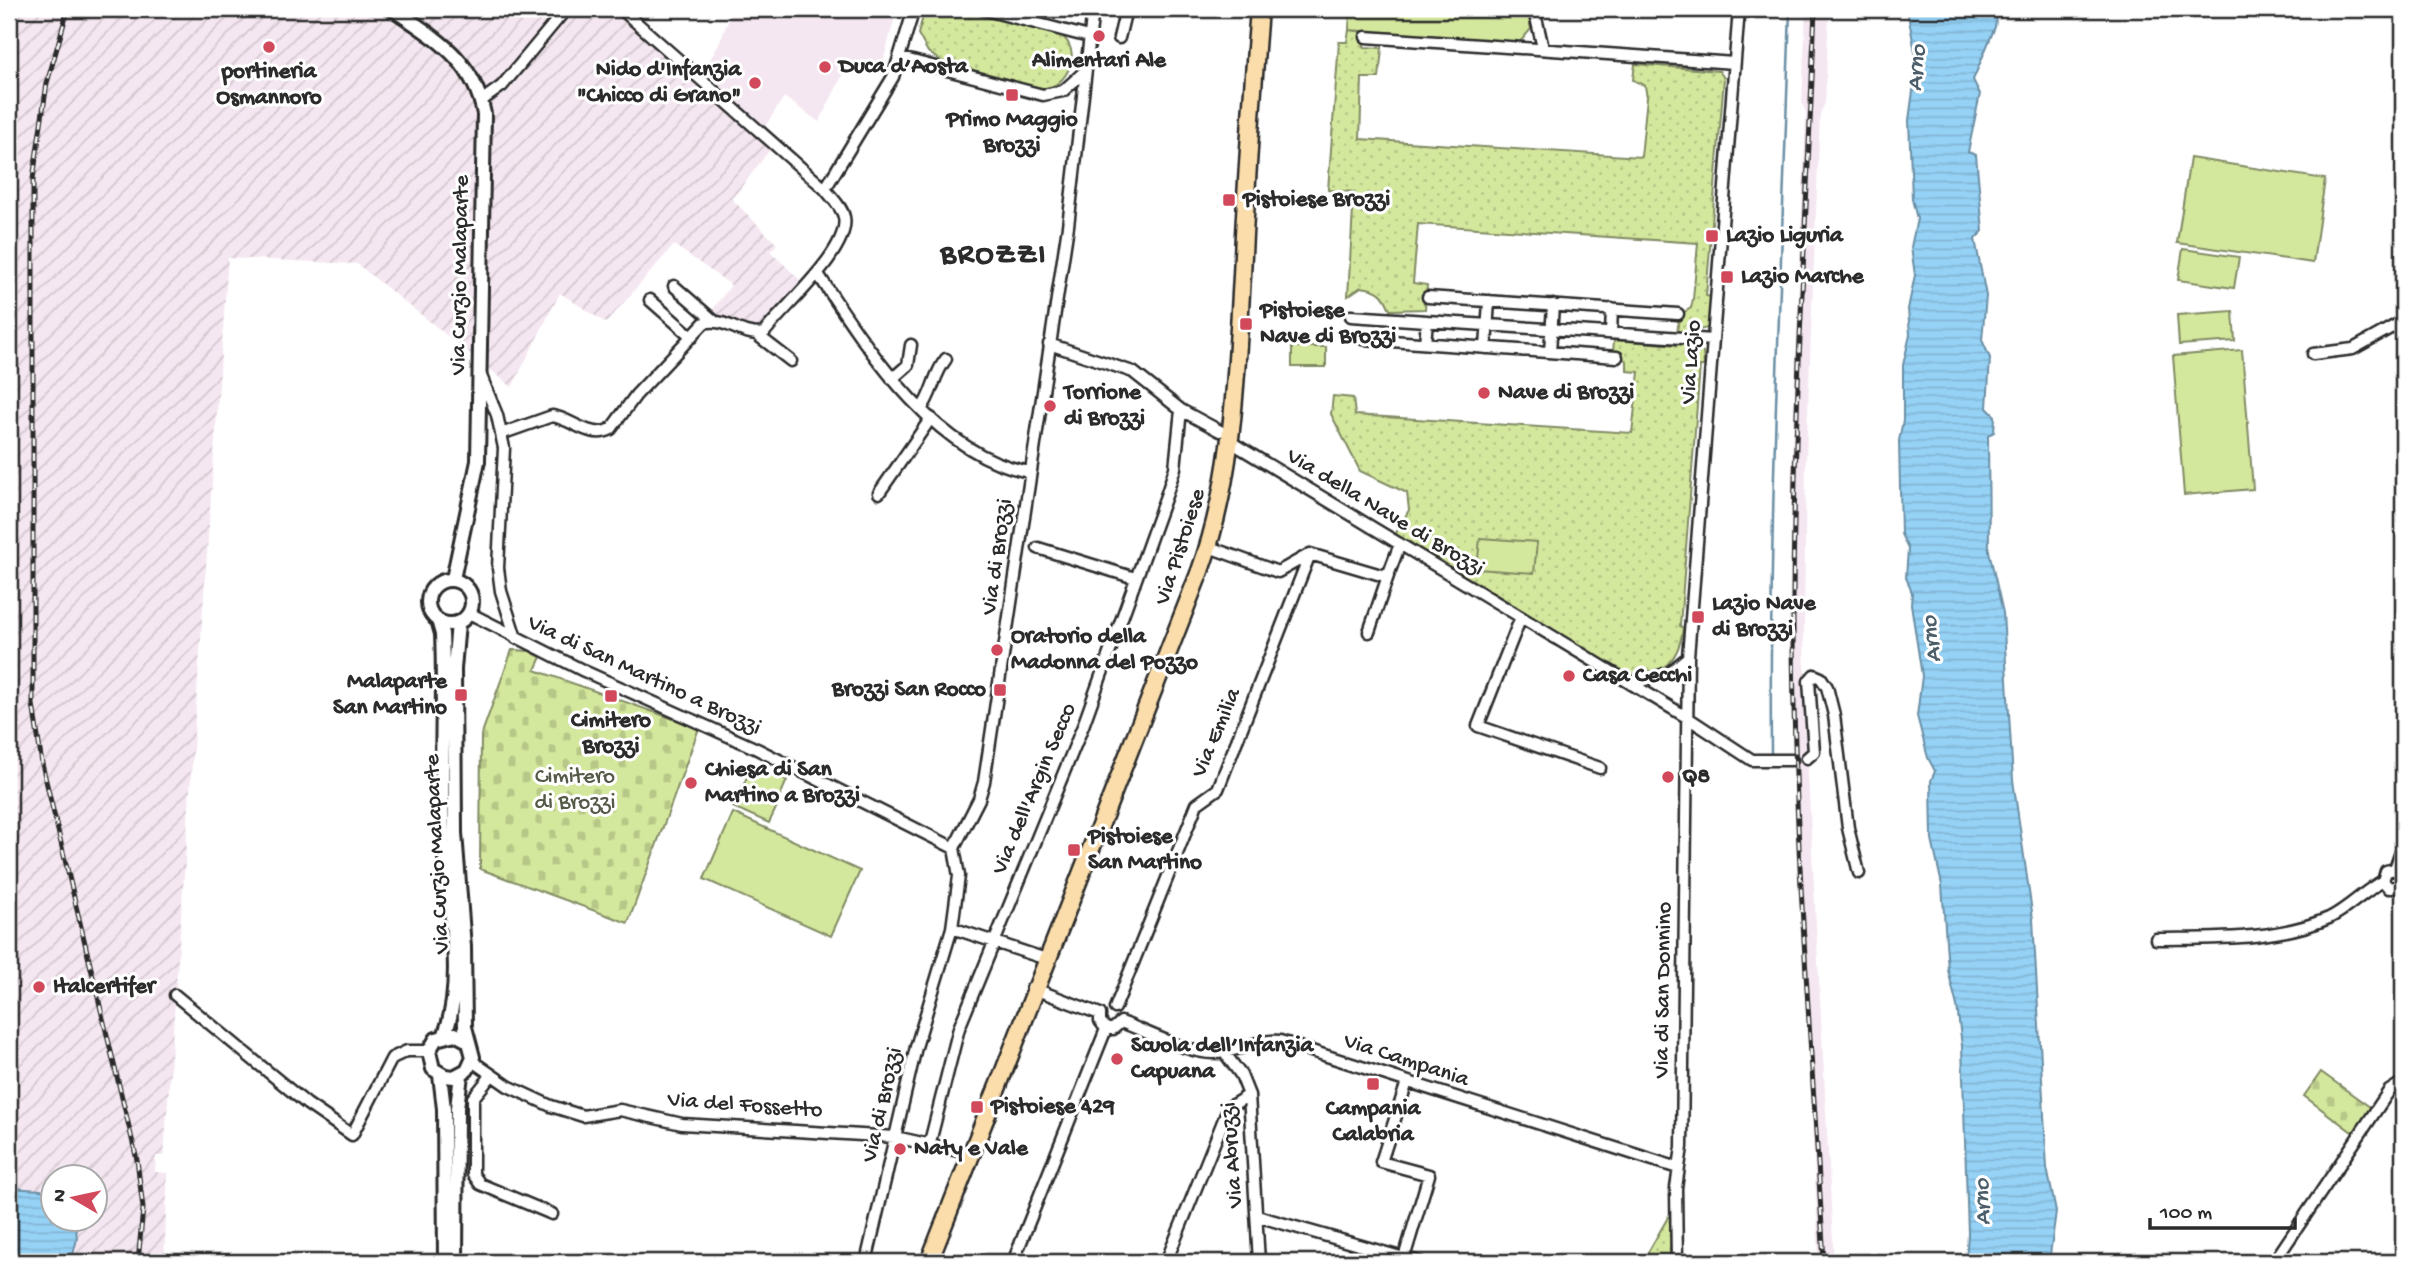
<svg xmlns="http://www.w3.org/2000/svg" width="2412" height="1271" font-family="'Gochi Hand',sans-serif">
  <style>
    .built { fill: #f5e7f1 }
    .industrial { fill: url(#industrial-furrows); fill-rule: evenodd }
    .grass { fill: url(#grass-dots); stroke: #808a64; stroke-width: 2 }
    .cemetery { fill: url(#cemetery-stones); stroke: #808a64; stroke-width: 2 }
    .pitch { fill: #d4e89d; stroke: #808a64; stroke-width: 2 }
    .water { fill: url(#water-rules); stroke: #6b8fa5; stroke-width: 2 }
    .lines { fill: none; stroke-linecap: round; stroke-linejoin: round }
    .stream { stroke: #6b8fa5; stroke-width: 2.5 }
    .minor-casing { stroke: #2b2b2b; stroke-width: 15 }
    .tertiary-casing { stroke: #2b2b2b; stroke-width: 18 }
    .primary-casing { stroke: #2b2b2b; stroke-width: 21 }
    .minor { stroke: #fff; stroke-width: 10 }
    .tertiary { stroke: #fff; stroke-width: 12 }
    .primary { stroke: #faddab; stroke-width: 16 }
    .rail-casing { stroke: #2b2b2b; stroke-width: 5 }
    .rail { stroke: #fff; stroke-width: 2.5; stroke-dasharray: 8; stroke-linecap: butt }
    .poi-dot { fill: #d1495b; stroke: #fff; stroke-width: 2.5 }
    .labels { text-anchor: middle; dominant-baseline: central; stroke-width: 6; stroke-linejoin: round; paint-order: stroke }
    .poi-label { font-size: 23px; font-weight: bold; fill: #2b2b2b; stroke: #fff; text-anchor: start }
    .street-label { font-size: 23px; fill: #2b2b2b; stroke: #fff }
    .park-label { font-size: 23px; fill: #555a48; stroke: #fff }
    .water-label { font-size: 24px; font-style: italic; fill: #4b5d68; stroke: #fff }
    .district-label { font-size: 30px; font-weight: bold; letter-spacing: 2px; fill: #2b2b2b; stroke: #fff }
  </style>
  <defs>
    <pattern id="industrial-furrows" width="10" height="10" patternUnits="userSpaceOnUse" patternTransform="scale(1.75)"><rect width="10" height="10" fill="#f5e7f1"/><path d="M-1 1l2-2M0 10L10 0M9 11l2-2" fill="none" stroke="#d2c6cf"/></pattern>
    <pattern id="grass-dots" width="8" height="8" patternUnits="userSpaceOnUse" patternTransform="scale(1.75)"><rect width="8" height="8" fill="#d4e89d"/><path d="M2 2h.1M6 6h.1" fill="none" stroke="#b6c787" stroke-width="1.8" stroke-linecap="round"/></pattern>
    <pattern id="cemetery-stones" width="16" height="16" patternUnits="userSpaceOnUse" patternTransform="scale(1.75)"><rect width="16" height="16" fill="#d4e89d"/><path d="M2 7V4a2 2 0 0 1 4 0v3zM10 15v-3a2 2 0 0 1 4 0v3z" fill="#b6c787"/></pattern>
    <pattern id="water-rules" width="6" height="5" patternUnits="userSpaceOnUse" patternTransform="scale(1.75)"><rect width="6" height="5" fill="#95d2f6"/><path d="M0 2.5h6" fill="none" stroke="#81b4d3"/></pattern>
  </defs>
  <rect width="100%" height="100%" fill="#fff"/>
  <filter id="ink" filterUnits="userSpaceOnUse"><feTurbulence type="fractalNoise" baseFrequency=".0143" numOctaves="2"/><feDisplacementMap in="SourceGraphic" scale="14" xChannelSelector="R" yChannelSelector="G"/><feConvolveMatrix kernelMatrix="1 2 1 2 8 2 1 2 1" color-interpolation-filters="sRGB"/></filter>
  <g filter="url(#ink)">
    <path class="built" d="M733,9H897L881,70L850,61L819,122L784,97L764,128L704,70L718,46Z
      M1806,9H1829L1825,103L1820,114L1806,457L1804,632L1806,737L1834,1262H1819L1789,632L1792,458L1806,113L1802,103Z"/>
    <path class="industrial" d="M9,9H628L776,142L732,199L777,244L770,251L802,282L758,331L750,332L710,313L731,285L674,245L606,323L560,293L512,387L357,264L228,258L164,1156H156L155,1172L168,1173L164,1262H9ZM52,1176H94V1218H52Z"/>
    <path class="grass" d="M941,9C961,9 1048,24 1062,36C1071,43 1074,55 1070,66C1065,80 1056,86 1043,90L944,63L928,52L918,34L923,17Z
      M1349,30L1365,32L1364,47L1382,48L1379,78H1362L1360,139L1641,157L1647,97L1645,86L1633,80L1635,64L1719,71L1724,78L1706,296L1711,297L1708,328L1693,331L1692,345L1703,352L1704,366H1700L1680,626L1683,628C1678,666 1659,677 1623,674L1395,535L1409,510L1407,493L1360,471L1331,414L1333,396L1353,398L1355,415L1632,433L1639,372L1627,371V361L1613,353L1614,340L1676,345L1679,315L1691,308L1693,299L1698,243L1418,224L1413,283L1427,285L1425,309L1390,310C1384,293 1378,289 1361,287L1348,296L1354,192L1328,190L1339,42H1347Z
      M1671,1212L1670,1262H1646L1647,1254Z"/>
    <path class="cemetery" d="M512,650L530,651L541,657L535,670L699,728L628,923L480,869L481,736Z
      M2321,1072L2374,1110L2356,1135L2304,1096Z"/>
    <path class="pitch" d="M1350,9H1527L1531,29L1520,42L1349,30Z
      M2190,158L2325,179L2313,263L2177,243Z
      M2183,249L2239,257L2234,288L2178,280Z
      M2233,311L2235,341L2179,345L2177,315Z
      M1292,347H1326V367H1292Z
      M2242,350L2253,489L2184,495L2173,356Z
      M1480,538L1537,542L1534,573L1477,569Z
      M752,765L787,780L778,801L743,786Z
      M742,787L778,804L769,823L733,807Z
      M733,813L860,871L831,936L704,879Z"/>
    <path class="water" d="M1907,9H1998L1995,27L1973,80L1980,94L1968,152L1976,155L1983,231L1975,239L1986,296L1982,340L1990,358L1987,408L1995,416L1994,432L1988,435L1989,551L2003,613L2013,780L2033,919L2047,1168L2056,1212L2049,1262H1966L1968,1234L1962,1046L1957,1006L1948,970L1942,885L1932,840L1931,781L1935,771L1928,758L1917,716L1922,676L1911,604L1912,593L1906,577L1908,549L1901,534L1899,441L1903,420V365L1910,335L1908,309L1915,275L1911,247L1917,219L1912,199L1909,120L1917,62Z
      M9,1188L41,1190L52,1195L49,1202L52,1205V1218L75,1219L77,1239L71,1262H9Z"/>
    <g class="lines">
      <path class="stream" d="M1771,753C1769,505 1782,257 1790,9"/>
      <g class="minor-casing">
        <path id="minor" d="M982,9L1089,37
          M1534,9L1543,48
          M1366,37L1734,63
          M1119,38L1126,9
          M901,58L1043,95L1063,91L1084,72
          M481,101L502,86L566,9
          M825,189L893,77L914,9
          M818,274C867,348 935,456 1030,472
          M674,286L713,320
          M1428,297L1678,314
          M650,300L692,337
          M1351,316L1713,340
          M1611,333L1612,309
          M756,334L791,361
          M1363,339L1617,357
          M1425,343L1427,321
          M1049,344L1133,372L1181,410L1220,431
          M1486,348L1489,301
          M1550,352L1553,305
          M2313,354L2353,349L2403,321
          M481,376L497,415L504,448L498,568L501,591L516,638
          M892,379L908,365L911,345
          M921,409C933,394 933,375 946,359
          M501,434L552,416C573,419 590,440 611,429L636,395L704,323C725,316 742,338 764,333C783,307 851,250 844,217C842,207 831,197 825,189L621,9
          M1229,441L1688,718L1752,760H1792
          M879,493L931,418
          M1209,547L1278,572L1310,554L1381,575L1389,573L1400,544
          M1038,548L1135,578
          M469,613L584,671L757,749L954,848
          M1521,617L1478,726L1600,768
          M1369,632L1389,573
          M1631,684L1669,673L1688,657
          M1807,758L1814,752L1809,681L1814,675L1821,678L1827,687L1834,715L1848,828L1859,873
          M2395,869L2403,846
          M2383,881L2389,888L2400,886L2402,875L2395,869
          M952,928L1040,957
          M2156,939C2212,938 2276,941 2329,918C2348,909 2364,891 2383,881L2386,871L2395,869
          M1032,988L1100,1014
          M175,995L307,1104L352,1135L392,1058L407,1051H429
          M1115,1008L1197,804L1218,789L1310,554
          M1100,1014V1021L1106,1029H1113L1121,1022
          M1121,1022C1146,1031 1189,1054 1215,1053C1238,1052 1257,1039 1280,1041L1678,1168
          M1224,1052L1241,1075L1249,1095L1259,1262
          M472,1061L508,1086L551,1106L583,1116L620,1110L682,1124L895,1137L963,1152
          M491,1076L473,1098V1174L480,1184L552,1214
          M930,1142L959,1028L1083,726L1167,493L1175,468L1181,410
          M1257,1216L1404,1258L1429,1175L1381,1162L1407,1082
          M1404,1258L1420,1262
          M866,1262L916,1047L952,928L959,876L954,848L979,799L984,782L1068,226L1093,9
          M1013,1262L1106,1029
          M1166,1262L1226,1114L1231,1106L1249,1095
          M1677,1262L1676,1188L1682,1147L1688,657L1739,9
          M2274,1262L2389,1091L2403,1082"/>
      </g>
      <g class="tertiary-casing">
        <path id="tertiary" d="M393,9C436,39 473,58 484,114L478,461L453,579
          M428 602a22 22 0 1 1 44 0a22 22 0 1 1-44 0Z
          M438,620L442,634C445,700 440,766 443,832C446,894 467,976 445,1034
          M458,623L454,669L455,833L464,947L465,1027L473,1057L467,1070L454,1077L445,1076L433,1069L429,1051L436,1039L455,1034L468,1041
          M440,1075L444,1109L445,1262
          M456,1262L457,1108L461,1075"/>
      </g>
      <g class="primary-casing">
        <path id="primary" d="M929,1262L1200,571C1234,477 1236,375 1242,276C1246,187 1252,98 1259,9"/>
      </g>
      <use href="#minor" class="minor"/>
      <use href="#tertiary" class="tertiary"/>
      <use href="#primary" class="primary"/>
      <g class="rail-casing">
        <path id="rail" d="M68,9L47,83L33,179V704L42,764L137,1160L143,1208L138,1262
          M1815,9C1807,212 1793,416 1793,620C1793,832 1812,1050 1824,1262"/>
      </g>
      <use href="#rail" class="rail"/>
    </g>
  </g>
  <g class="poi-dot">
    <circle cx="1099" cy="36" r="7"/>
    <circle cx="269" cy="47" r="7"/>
    <circle cx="825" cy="67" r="7"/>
    <circle cx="755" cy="83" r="7"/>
    <rect x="1005" y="88" width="14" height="14" rx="3.5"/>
    <rect x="1222" y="193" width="14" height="14" rx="3.5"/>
    <rect x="1705" y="229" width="14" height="14" rx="3.5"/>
    <rect x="1720" y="270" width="14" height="14" rx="3.5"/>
    <rect x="1239" y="317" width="14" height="14" rx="3.5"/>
    <circle cx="1484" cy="393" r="7"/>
    <circle cx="1050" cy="406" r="7"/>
    <rect x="1691" y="610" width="14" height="14" rx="3.5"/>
    <circle cx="997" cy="650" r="7"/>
    <circle cx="1569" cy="676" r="7"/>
    <rect x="993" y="683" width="14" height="14" rx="3.5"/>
    <rect x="454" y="688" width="14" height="14" rx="3.5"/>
    <rect x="604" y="689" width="14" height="14" rx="3.5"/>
    <circle cx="1668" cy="777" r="7"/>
    <circle cx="691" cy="783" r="7"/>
    <rect x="1067" y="843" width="14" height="14" rx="3.5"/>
    <circle cx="39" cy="987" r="7"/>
    <circle cx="1117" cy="1059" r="7"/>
    <rect x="1366" y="1077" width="14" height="14" rx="3.5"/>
    <rect x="970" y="1100" width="14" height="14" rx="3.5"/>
    <circle cx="900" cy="1149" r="7"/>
  </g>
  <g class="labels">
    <g class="poi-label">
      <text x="1099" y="61" text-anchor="middle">Alimentari Ale</text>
      <text x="839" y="67">Duca d’Aosta</text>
      <text x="741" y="70" text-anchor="end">Nido d'Infanzia<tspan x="741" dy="26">"Chicco di Grano"</tspan></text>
      <text x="269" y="72" text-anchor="middle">portineria<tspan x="269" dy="26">Osmannoro</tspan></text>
      <text x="1012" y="120" text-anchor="middle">Primo Maggio<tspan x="1012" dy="26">Brozzi</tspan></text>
      <text x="1243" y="200">Pistoiese Brozzi</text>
      <text x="1726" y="236">Lazio Liguria</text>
      <text x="1741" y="277">Lazio Marche</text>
      <text x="1260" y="311">Pistoiese<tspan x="1260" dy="26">Nave di Brozzi</tspan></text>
      <text x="1064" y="393">Torrione<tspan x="1064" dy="26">di Brozzi</tspan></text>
      <text x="1498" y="393">Nave di Brozzi</text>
      <text x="1712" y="604">Lazio Nave<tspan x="1712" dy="26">di Brozzi</tspan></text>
      <text x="1011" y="637">Oratorio della<tspan x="1011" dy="26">Madonna del Pozzo</tspan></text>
      <text x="1583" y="676">Casa Cecchi</text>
      <text x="447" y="682" text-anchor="end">Malaparte<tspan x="447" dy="26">San Martino</tspan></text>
      <text x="986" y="690" text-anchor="end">Brozzi San Rocco</text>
      <text x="611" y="721" text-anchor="middle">Cimitero<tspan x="611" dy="26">Brozzi</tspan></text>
      <text x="705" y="770">Chiesa di San<tspan x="705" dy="26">Martino a Brozzi</tspan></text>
      <text x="1682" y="777">Q8</text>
      <text x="1088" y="837">Pistoiese<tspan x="1088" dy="26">San Martino</tspan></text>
      <text x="53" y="987">Italcertifer</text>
      <text x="1131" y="1046">Scuola dell’Infanzia<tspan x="1131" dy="26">Capuana</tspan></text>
      <text x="991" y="1107">Pistoiese 429</text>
      <text x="1373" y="1109" text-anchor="middle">Campania<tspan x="1373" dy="26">Calabria</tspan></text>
      <text x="914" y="1149">Naty e Vale</text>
    </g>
    <g class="street-label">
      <text transform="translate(461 275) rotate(-89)">Via Curzio Malaparte</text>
      <text transform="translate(1692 362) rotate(-86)">Via Lazio</text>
      <text transform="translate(1385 513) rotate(31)">Via della Nave di Brozzi</text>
      <text transform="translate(1181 547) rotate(-72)">Via Pistoiese</text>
      <text transform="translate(998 557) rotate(-82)">Via di Brozzi</text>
      <text transform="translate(644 676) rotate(25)">Via di San Martino a Brozzi</text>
      <text transform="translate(1217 733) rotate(-67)">Via Emilia</text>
      <text transform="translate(1035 789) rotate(-67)">Via dell'Argin Secco</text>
      <text transform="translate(438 854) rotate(-93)">Via Curzio Malaparte</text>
      <text transform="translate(1664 990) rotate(-89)">Via di San Donnino</text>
      <text transform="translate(1406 1061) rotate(18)">Via Campania</text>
      <text transform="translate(883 1105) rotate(-77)">Via di Brozzi</text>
      <text transform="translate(745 1106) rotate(4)">Via del Fossetto</text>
      <text transform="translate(1233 1155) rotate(-94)">Via Abruzzi</text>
    </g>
    <g class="park-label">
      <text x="575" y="777">Cimitero<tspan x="575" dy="26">di Brozzi</tspan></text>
    </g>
    <g class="water-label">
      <text transform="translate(1918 68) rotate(-85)">Arno</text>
      <text transform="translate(1933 639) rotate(-96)">Arno</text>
      <text transform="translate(1984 1202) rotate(-92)">Arno</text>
    </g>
    <g class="district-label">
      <text x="994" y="256">BROZZI</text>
    </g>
  </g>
  <rect width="2412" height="1271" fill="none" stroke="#fff" stroke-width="35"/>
  <rect x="18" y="18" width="2377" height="1236" fill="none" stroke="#2b2b2b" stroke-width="2.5" filter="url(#ink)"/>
  <g transform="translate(74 1198) rotate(279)"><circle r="33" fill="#ffffff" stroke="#aaaaaa" stroke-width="2"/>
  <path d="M0-5L12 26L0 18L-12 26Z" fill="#d1495b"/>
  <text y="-10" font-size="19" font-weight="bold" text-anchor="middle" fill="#2b2b2b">N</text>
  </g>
  <path d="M2150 1218v10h145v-10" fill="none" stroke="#2b2b2b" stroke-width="3.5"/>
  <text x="2160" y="1218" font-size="21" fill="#2b2b2b" stroke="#ffffff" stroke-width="5" paint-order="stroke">100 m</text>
</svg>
